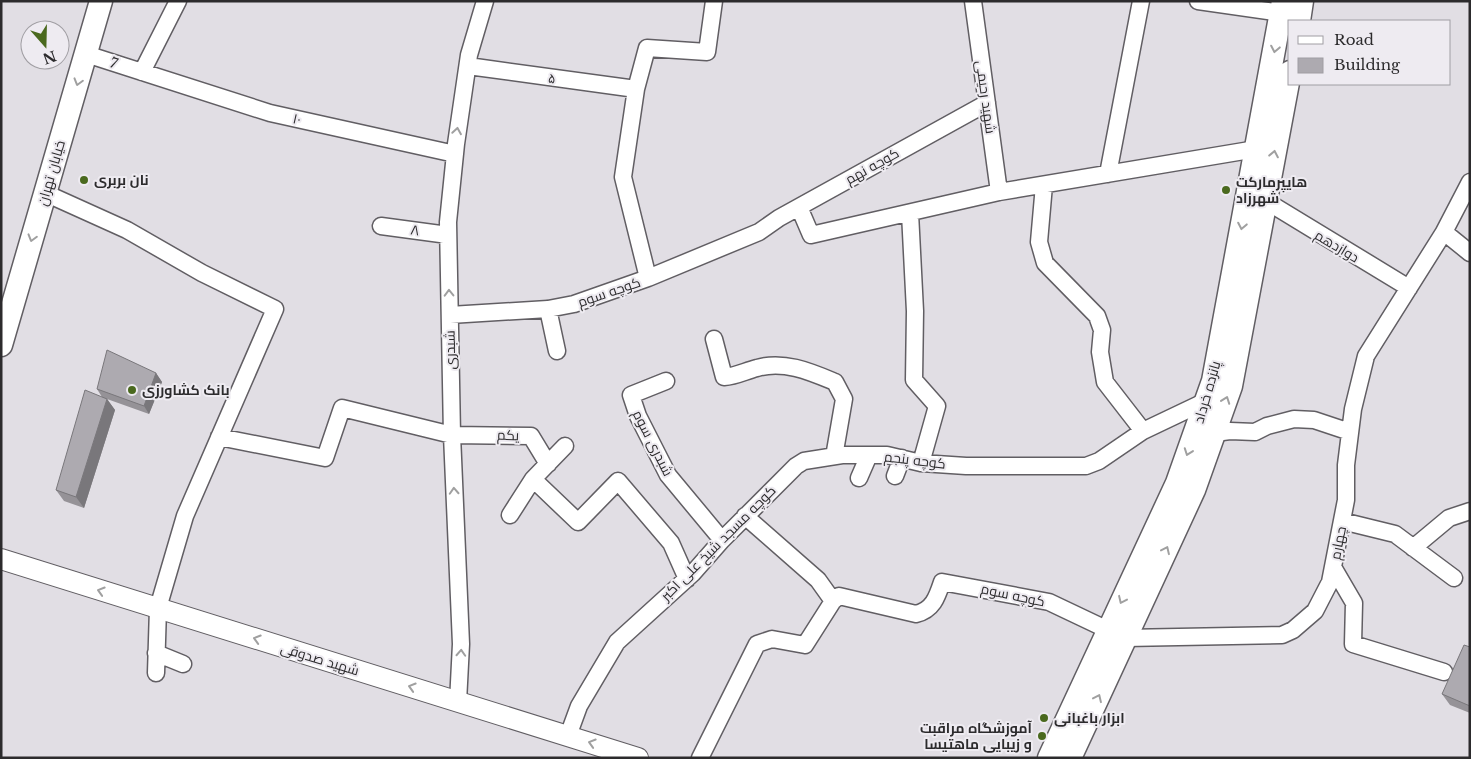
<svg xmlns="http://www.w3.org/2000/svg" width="1471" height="759" font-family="'Libre Baskerville',Cairo,serif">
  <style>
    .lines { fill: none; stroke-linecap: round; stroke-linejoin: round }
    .minor-casing { stroke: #615e63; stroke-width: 19 }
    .tertiary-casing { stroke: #615e63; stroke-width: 22 }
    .secondary-casing { stroke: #615e63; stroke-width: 25 }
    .minor { stroke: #fff; stroke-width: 16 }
    .tertiary { stroke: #fff; stroke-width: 20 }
    .secondary { stroke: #fff; stroke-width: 22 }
    .wall { fill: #959297 }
    .shaded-wall { fill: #79777b }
    .building { fill: #adaab0; stroke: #79777b }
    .oneway { stroke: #a0a0a0 }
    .poi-dot { fill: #4a691e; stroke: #eeebf1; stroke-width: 2 }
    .labels { text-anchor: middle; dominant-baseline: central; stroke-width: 4; stroke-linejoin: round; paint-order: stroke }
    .street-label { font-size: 14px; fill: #2c2b2d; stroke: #eeebf1 }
    .poi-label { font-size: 14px; font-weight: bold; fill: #2c2b2d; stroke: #eeebf1; text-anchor: start }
  </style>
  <rect width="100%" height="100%" fill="#e1dee4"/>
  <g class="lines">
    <g class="minor-casing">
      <path id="minor" d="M973,1L999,192
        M1198,1L1282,13
        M86,54L270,113L455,154
        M468,66L636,89
        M142,72L178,1
        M1108,174L1141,1
        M1470,182L1444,232L1470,253
        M1044,185L1039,242L1045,263L1097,316L1102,330L1100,352L1105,382L1143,431
        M45,193L127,230L202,273L275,309L185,516L158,608L156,673
        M1266,201L1409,288
        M799,207L811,235L999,192L1256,149
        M910,213L915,311L914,380L937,406L921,463
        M381,226L448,235
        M648,278L623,177L636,89L647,48L707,52L714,1
        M548,309L557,351
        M450,315L548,309L574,304L648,278L759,232L779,218L987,103
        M714,339L724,377C737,376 745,371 757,368C784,360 811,372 835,382L844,399L835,451L842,455H887L921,463L966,466H1086L1099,461L1143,431L1206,401
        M666,381L631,395L638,416L668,475L722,540
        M1215,433L1230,431L1255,432L1267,426L1294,419L1314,420L1350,432
        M219,437L325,458L342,408L452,435L531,436L548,464
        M895,476L902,458
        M859,478L869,455
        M533,479L578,522L618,481L671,543L687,579
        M510,515L533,479L565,446
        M745,516L818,580L833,601
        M1342,521L1395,534L1454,578
        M1413,548L1449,518L1470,511
        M1333,567L1354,603L1353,644L1444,672
        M1125,638L1282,635L1293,630L1315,611L1330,582L1346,500V465L1353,409L1366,356L1444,232
        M156,653L183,664
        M458,702L461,644L452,435L448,222L456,144L469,55L485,1
        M568,736L579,706L617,642L693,573L722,540L796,466L804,461L842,455
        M700,758L757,644L772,639L805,645L833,601L839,596L916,614C933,610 937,597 942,582L1049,602L1108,630"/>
    </g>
    <g class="tertiary-casing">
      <path id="tertiary" d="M1,559L638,758"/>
    </g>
    <g class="secondary-casing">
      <path id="secondary" d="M1299,21L1302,1
        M1,345L101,1
        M1049,758L1177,483L1213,381L1283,1
        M1070,758L1194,490L1231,386L1290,72"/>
    </g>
    <use href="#minor" class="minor"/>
    <use href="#tertiary" class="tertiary"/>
    <use href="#secondary" class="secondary"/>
  </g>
  <path class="wall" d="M156,373L162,382L149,414L107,399L115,410L84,508L64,501L56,490L102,397L97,389Z
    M1470,647V713L1450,705L1442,694Z"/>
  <path class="shaded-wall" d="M156,373L162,382L149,414L144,406Z
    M107,399L115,410L84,508L76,497Z"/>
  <path class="building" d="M107,350L156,373L144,406L97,389Z
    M85,390L107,399L76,497L56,490Z
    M1464,645L1470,647V706L1442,694Z"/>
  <defs><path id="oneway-chevron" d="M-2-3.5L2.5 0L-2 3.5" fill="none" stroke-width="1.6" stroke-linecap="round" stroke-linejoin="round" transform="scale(1.25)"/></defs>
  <g class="oneway">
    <use href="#oneway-chevron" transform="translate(1275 49) rotate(101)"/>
    <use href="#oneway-chevron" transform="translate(78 82) rotate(106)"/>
    <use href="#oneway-chevron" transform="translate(457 131) rotate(-81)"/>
    <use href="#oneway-chevron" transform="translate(1274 154) rotate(-79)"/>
    <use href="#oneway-chevron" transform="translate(1242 226) rotate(101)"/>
    <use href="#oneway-chevron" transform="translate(32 238) rotate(106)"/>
    <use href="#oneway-chevron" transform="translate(449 293) rotate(-91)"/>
    <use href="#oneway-chevron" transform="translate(1226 400) rotate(-70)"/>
    <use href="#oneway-chevron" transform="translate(1188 452) rotate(110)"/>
    <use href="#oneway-chevron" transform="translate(454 491) rotate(-93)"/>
    <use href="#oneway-chevron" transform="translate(1166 550) rotate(-65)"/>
    <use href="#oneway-chevron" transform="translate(101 591) rotate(-163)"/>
    <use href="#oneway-chevron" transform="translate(1122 600) rotate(115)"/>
    <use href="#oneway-chevron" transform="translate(257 639) rotate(-163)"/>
    <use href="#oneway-chevron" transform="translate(461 653) rotate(-87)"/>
    <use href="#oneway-chevron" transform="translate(412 687) rotate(-163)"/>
    <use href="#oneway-chevron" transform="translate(1098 698) rotate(-65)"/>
    <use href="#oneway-chevron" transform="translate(592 743) rotate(-163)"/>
  </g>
  <g class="poi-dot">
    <circle cx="84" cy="180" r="5"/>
    <circle cx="1226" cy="190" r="5"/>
    <circle cx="132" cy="390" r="5"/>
    <circle cx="1044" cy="718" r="5"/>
    <circle cx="1042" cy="736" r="5"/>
  </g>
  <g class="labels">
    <g class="street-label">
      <text transform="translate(114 63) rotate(18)">7</text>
      <text transform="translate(552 78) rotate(8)">۵</text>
      <text transform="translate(986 97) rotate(82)">شهید رحیمی</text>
      <text transform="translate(297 119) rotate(13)">۱۰</text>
      <text transform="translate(872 166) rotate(-29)">کوچه نهم</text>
      <text transform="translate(51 173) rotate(-74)">خیابان تهران</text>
      <text transform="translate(415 230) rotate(8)">۸</text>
      <text transform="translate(1337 246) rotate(31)">دوازدهم</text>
      <text transform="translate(609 292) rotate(-19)">کوچه سوم</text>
      <text transform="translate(450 350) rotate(-91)">شبدری</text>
      <text transform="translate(1207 392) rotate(-74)">پانزده خرداد</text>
      <text transform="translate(508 435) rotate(2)">یکم</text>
      <text transform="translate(653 443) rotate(63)">شبدری سوم</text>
      <text transform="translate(915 460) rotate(7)">کوچه پنجم</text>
      <text transform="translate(718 543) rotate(-45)">کوچه مسجد شیخ علی اکبر</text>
      <text transform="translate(1338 543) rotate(-79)">چهارم</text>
      <text transform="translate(1013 595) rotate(12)">کوچه سوم</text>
      <text transform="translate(320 659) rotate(17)">شهید صدوقی</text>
    </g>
    <g class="poi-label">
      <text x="94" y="180">نان بربری</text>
      <text x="1236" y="182">هایپرمارکت<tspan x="1236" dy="16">شهرزاد</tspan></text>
      <text x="142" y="390">بانک کشاورزی</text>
      <text x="1054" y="718">ابزار باغبانی</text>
      <text x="1032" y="728" text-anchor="end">آموزشگاه مراقبت<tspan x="1032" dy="16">و زیبایی ماهتیسا</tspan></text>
    </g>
  </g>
  <rect width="1471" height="759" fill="none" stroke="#2c2b2d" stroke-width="5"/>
  <rect x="1288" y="20" width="162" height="65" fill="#eeebf1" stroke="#a09ea3"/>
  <rect x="1298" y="36" width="25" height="8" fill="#ffffff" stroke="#a09ea3"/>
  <text x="1334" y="45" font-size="15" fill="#2c2b2d">Road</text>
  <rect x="1298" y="58" width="25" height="15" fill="#adaab0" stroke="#a09ea3"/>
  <text x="1334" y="70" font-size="15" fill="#2c2b2d">Building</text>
  <g transform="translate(45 45) rotate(160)"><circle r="24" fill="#eeebf1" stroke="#a09ea3"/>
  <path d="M0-4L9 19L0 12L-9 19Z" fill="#4a691e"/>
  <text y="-8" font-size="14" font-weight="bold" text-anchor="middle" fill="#2c2b2d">N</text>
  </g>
</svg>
